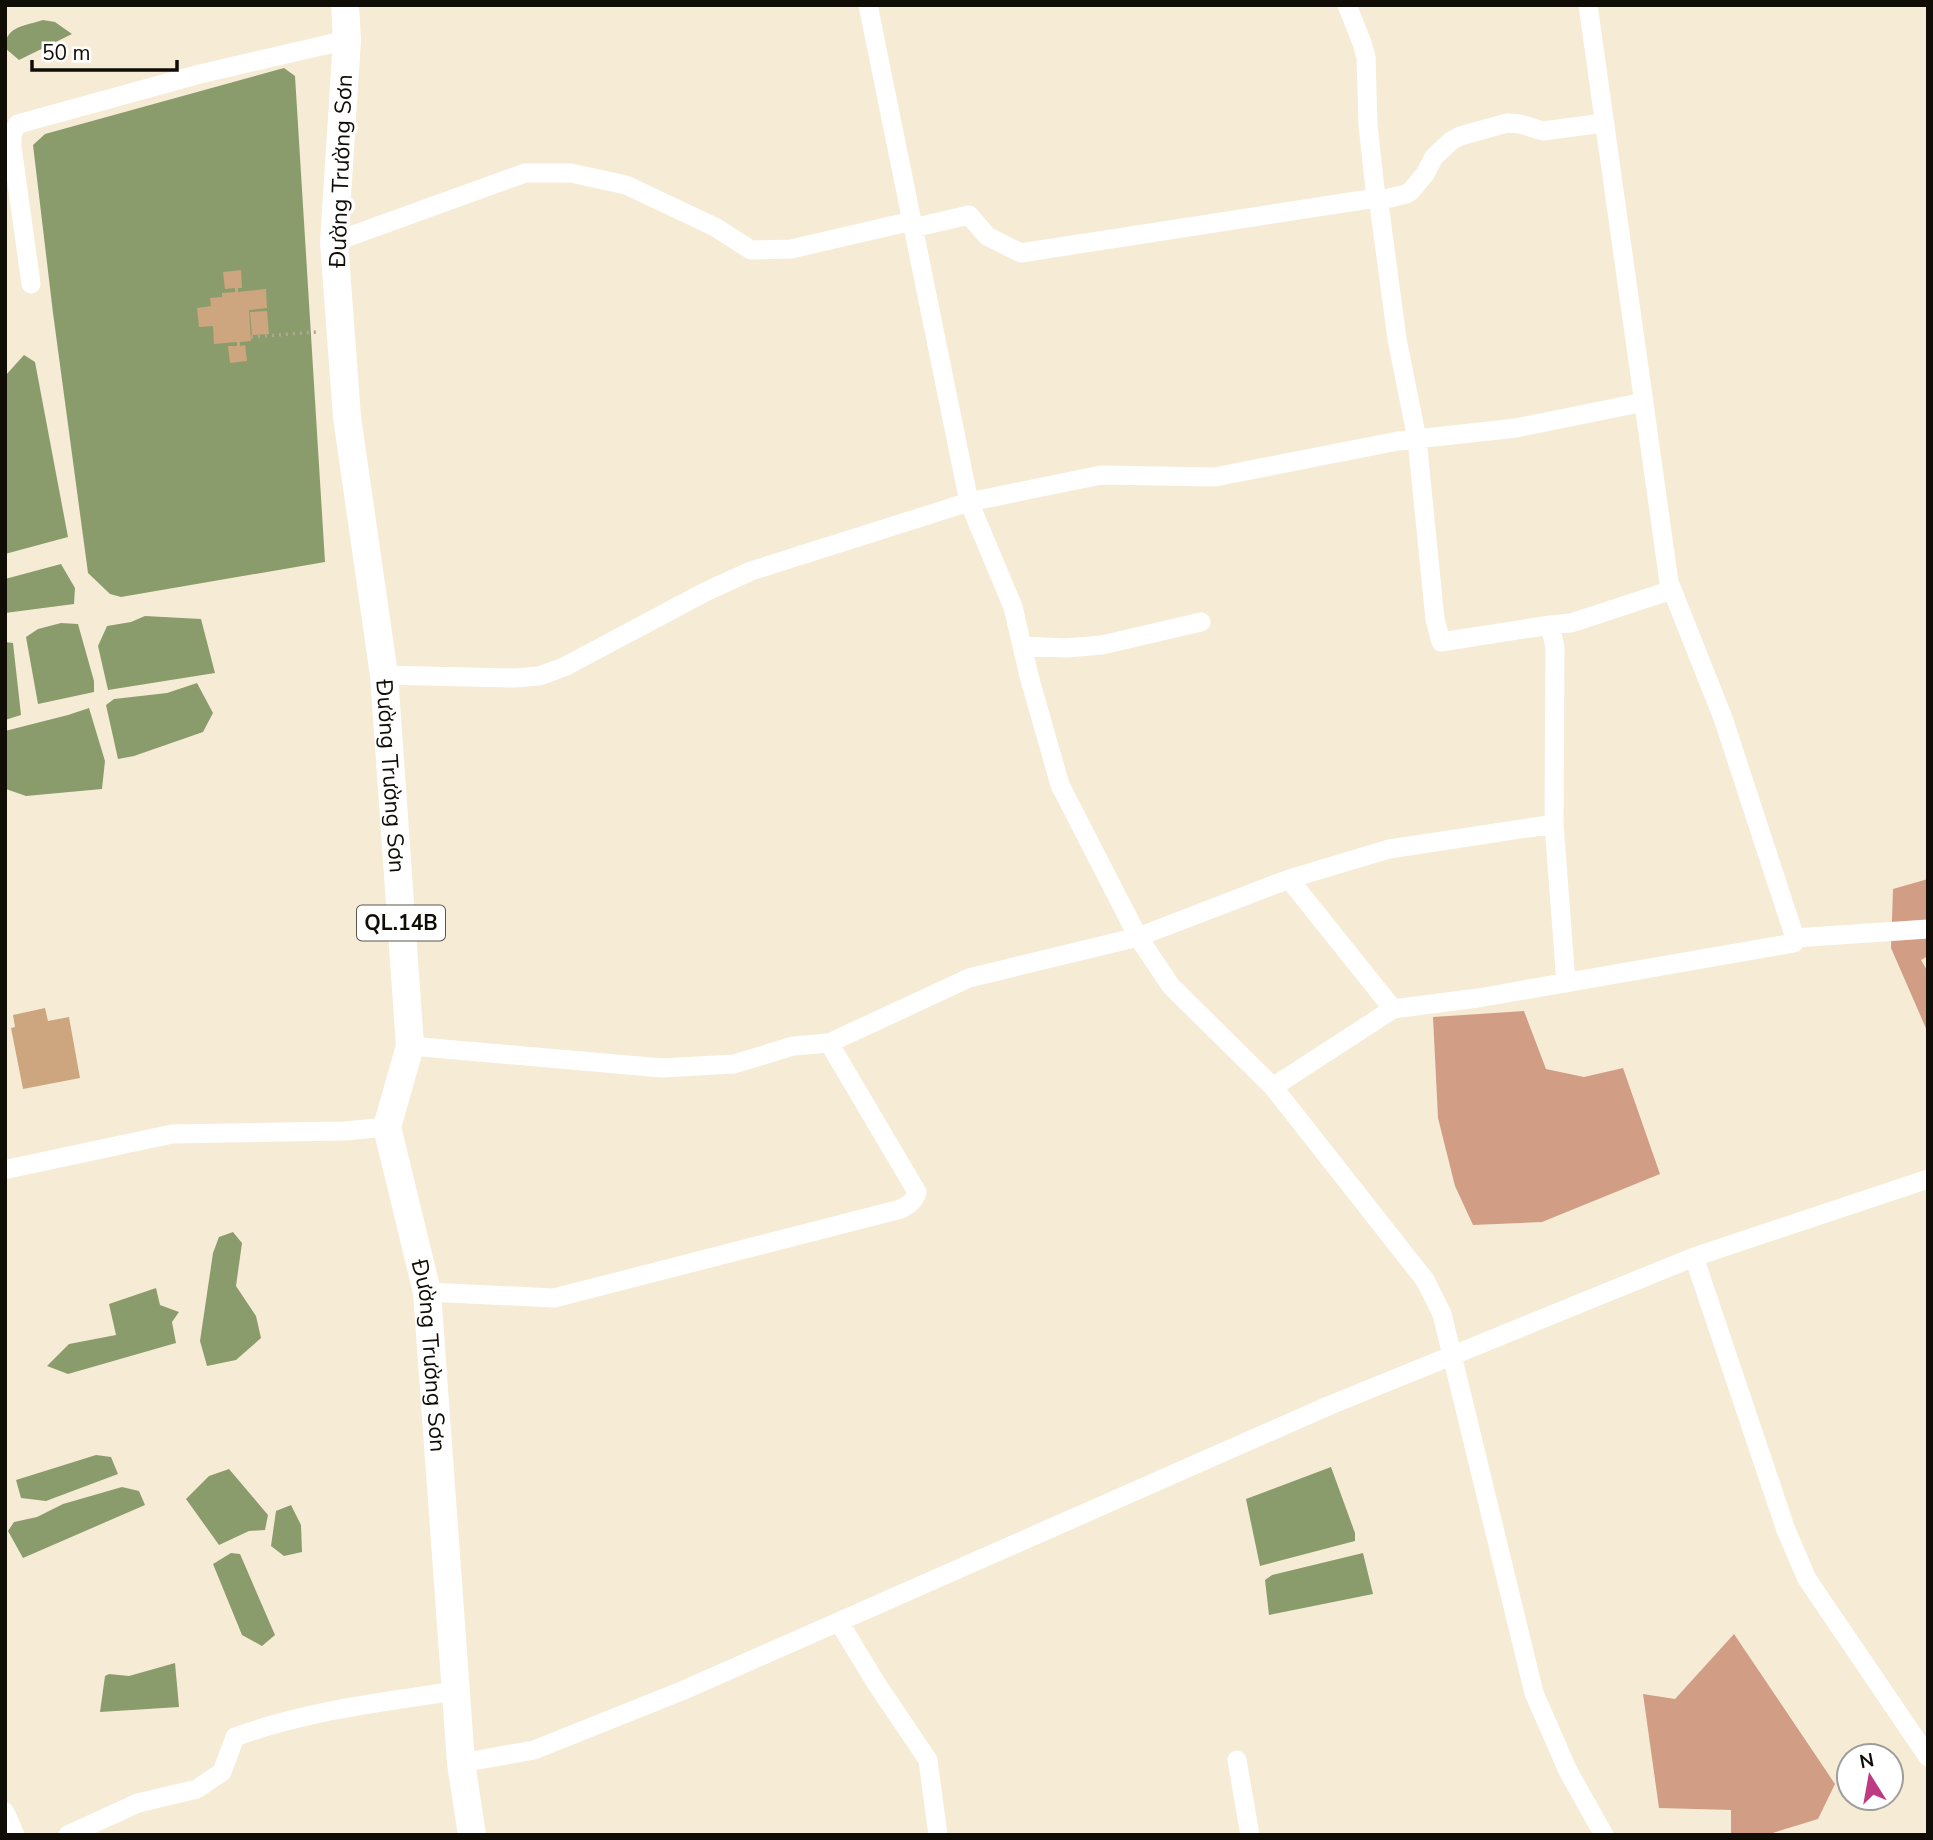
<svg xmlns="http://www.w3.org/2000/svg" width="1933" height="1840" font-family="'Nunito Sans',sans-serif">
  <style>
    .forest { fill: #d19e85 }
    .water { fill: #8b9c6c }
    .building { fill: #cda67f }
    .lines { fill: none; stroke-linecap: round; stroke-linejoin: round }
    .path { stroke: #aea795; stroke-width: 3.5; stroke-dasharray: 2 5; stroke-linecap: butt }
    .minor { stroke: #fff; stroke-width: 19 }
    .highway { stroke: #fff; stroke-width: 28 }
    .labels { text-anchor: middle; dominant-baseline: central; stroke-width: 7; stroke-linejoin: round; paint-order: stroke }
    .shield { fill: #fff; stroke: #585651; stroke-width: 2 }
    .shield-label { font-size: 21px; font-weight: bold; fill: #100d06 }
    .street-label { font-size: 23px; fill: #100d06; stroke: #fff }
  </style>
  <rect width="100%" height="100%" fill="#f6ecd6"/>
  <path class="forest" d="M1928,879V956L1921,960L1928,972V1033L1891,948L1893,889Z
    M1524,1011L1546,1069L1584,1077L1623,1068L1660,1174L1542,1222L1473,1225L1455,1186L1438,1118L1433,1017Z
    M1734,1634L1835,1784L1818,1819L1766,1835H1731V1810L1659,1808L1643,1694L1675,1699Z"/>
  <path class="water" d="M43,20L55,22L72,34L19,60L5,48C5,26 25,26 43,20Z
    M284,68L295,76L325,562L121,597L110,594L88,573L53,313L33,145L45,134Z
    M24,355L35,362L68,537L5,554V376Z
    M61,564L75,588L74,604L5,613V579Z
    M145,616L201,619L215,673L108,690L98,646L107,626L131,622Z
    M61,623L78,624L94,681V692L38,704L26,637L38,629Z
    M5,642L13,643L21,715L5,720Z
    M197,683L213,713L203,732L134,756L118,759L106,705L114,699L167,693Z
    M89,708L105,761L102,789L26,796L6,789L5,731L68,715Z
    M233,1232L242,1243L236,1286L256,1316L261,1338L236,1360L207,1366L200,1341L213,1253L219,1237Z
    M156,1288L160,1305L179,1312L172,1322L176,1343L68,1374L47,1366L69,1344L116,1335L109,1304Z
    M96,1455L111,1457L118,1474L46,1501L21,1498L16,1480Z
    M1331,1467L1355,1533V1541L1260,1566L1246,1499Z
    M229,1469L268,1515L265,1530L249,1531L219,1545L186,1499L209,1476Z
    M122,1487L139,1491L145,1505L23,1558L8,1531L14,1522L37,1517L63,1504Z
    M291,1505L301,1525L302,1552L284,1556L271,1546L276,1511Z
    M231,1553L240,1554L275,1635L262,1646L242,1635L213,1564Z
    M1363,1553L1373,1594L1269,1615L1265,1580L1272,1575Z
    M175,1663L179,1707L100,1712L105,1676L109,1674L129,1676Z"/>
  <path class="building" d="M241,270L242,288H238V292L266,289L267,308L249,310L251,341L240,342V346L245,345L247,361L230,363L228,346H237V342L214,344L213,326L199,327L197,308L211,306L210,298L222,297V293L235,292V288L225,289L223,272Z
    M267,311L269,334L252,335L250,312Z
    M45,1008L48,1021L69,1017L80,1078L23,1089L11,1028L15,1027L13,1015Z"/>
  <g class="lines">
    <path class="path" d="M251,337L317,332"/>
    <path class="minor" d="M868,5L969,502L1013,607L1029,676L1060,785L1138,937L1171,986L1273,1087L1425,1280L1442,1314L1534,1693L1568,1771L1604,1835
      M1347,5L1362,43L1366,57L1368,125L1376,198
      M1588,5L1669,582L1723,718L1795,938
      M1377,201L1406,194L1411,191L1425,174L1434,157L1451,141L1460,136L1507,123L1520,124L1543,131L1596,124L1604,121
      M913,228L969,215L987,236L1021,253L1376,198L1379,204L1397,339L1417,439L1435,619L1441,642L1550,625L1571,623L1672,590
      M334,242L525,173H571L626,185L715,227L751,250L791,249L912,221
      M31,284L12,147V134L18,124L200,74L347,40
      M1550,625L1555,647L1554,824L1566,983
      M1022,646L1066,648L1102,645L1201,622
      M384,675L514,678L539,676L564,667L707,591L751,571L969,502L1101,475L1215,477L1398,441L1516,428L1644,402
      M1289,879L1393,1009
      M410,1046L662,1068L734,1064L793,1046L829,1043L969,978L1138,937L1289,879L1389,849L1554,824
      M1273,1087L1393,1009L1478,998L1794,943L1795,938L1928,929
      M8,1169L172,1134L344,1131L387,1127
      M1694,1257L1786,1530L1807,1579L1928,1757
      M427,1292L554,1298L901,1209C909,1204 914,1202 917,1192L829,1043
      M839,1622L876,1683L928,1760L938,1835
      M1237,1760L1250,1835
      M461,1763L534,1750L684,1690L1328,1406L1694,1257L1928,1179
      M5,1812L15,1835
      M68,1835L138,1803L197,1789L222,1772L235,1737C306,1711 381,1702 456,1691"/>
    <path class="highway" id="s1" d="M345,5L347,40L334,242L347,417L384,675L410,1046L387,1127L427,1292L461,1763L472,1835"/>
  </g>
  <g class="labels">
    <rect class="shield" x="357" y="905.5" width="88" height="35" rx="5"/>
    <g class="shield-label">
      <text x="401" y="923">QL.14B</text>
    </g>
    <g class="street-label">
      <text transform="translate(341 171) rotate(-88)">Đường Trường Sơn</text>
      <text stroke="none"><textPath href="#s1" startOffset="775">Đường Trường Sơn</textPath></text>
      <text stroke="none"><textPath href="#s1" startOffset="1363">Đường Trường Sơn</textPath></text>
    </g>
  </g>
  <rect width="1933" height="1840" fill="none" stroke="#100d06" stroke-width="14"/>
  <g transform="translate(1870 1777) rotate(349)"><circle r="33" fill="#ffffff" stroke="#9f9e9b" stroke-width="2"/>
  <path d="M0-5L12 26L0 18L-12 26Z" fill="#bd3b82"/>
  <text y="-10" font-size="19" font-weight="bold" text-anchor="middle" fill="#100d06">N</text>
  </g>
  <path d="M32 60v10h145v-10" fill="none" stroke="#100d06" stroke-width="3.5"/>
  <text x="42" y="60" font-size="21" fill="#100d06" stroke="#ffffff" stroke-width="5" paint-order="stroke">50 m</text>
</svg>
